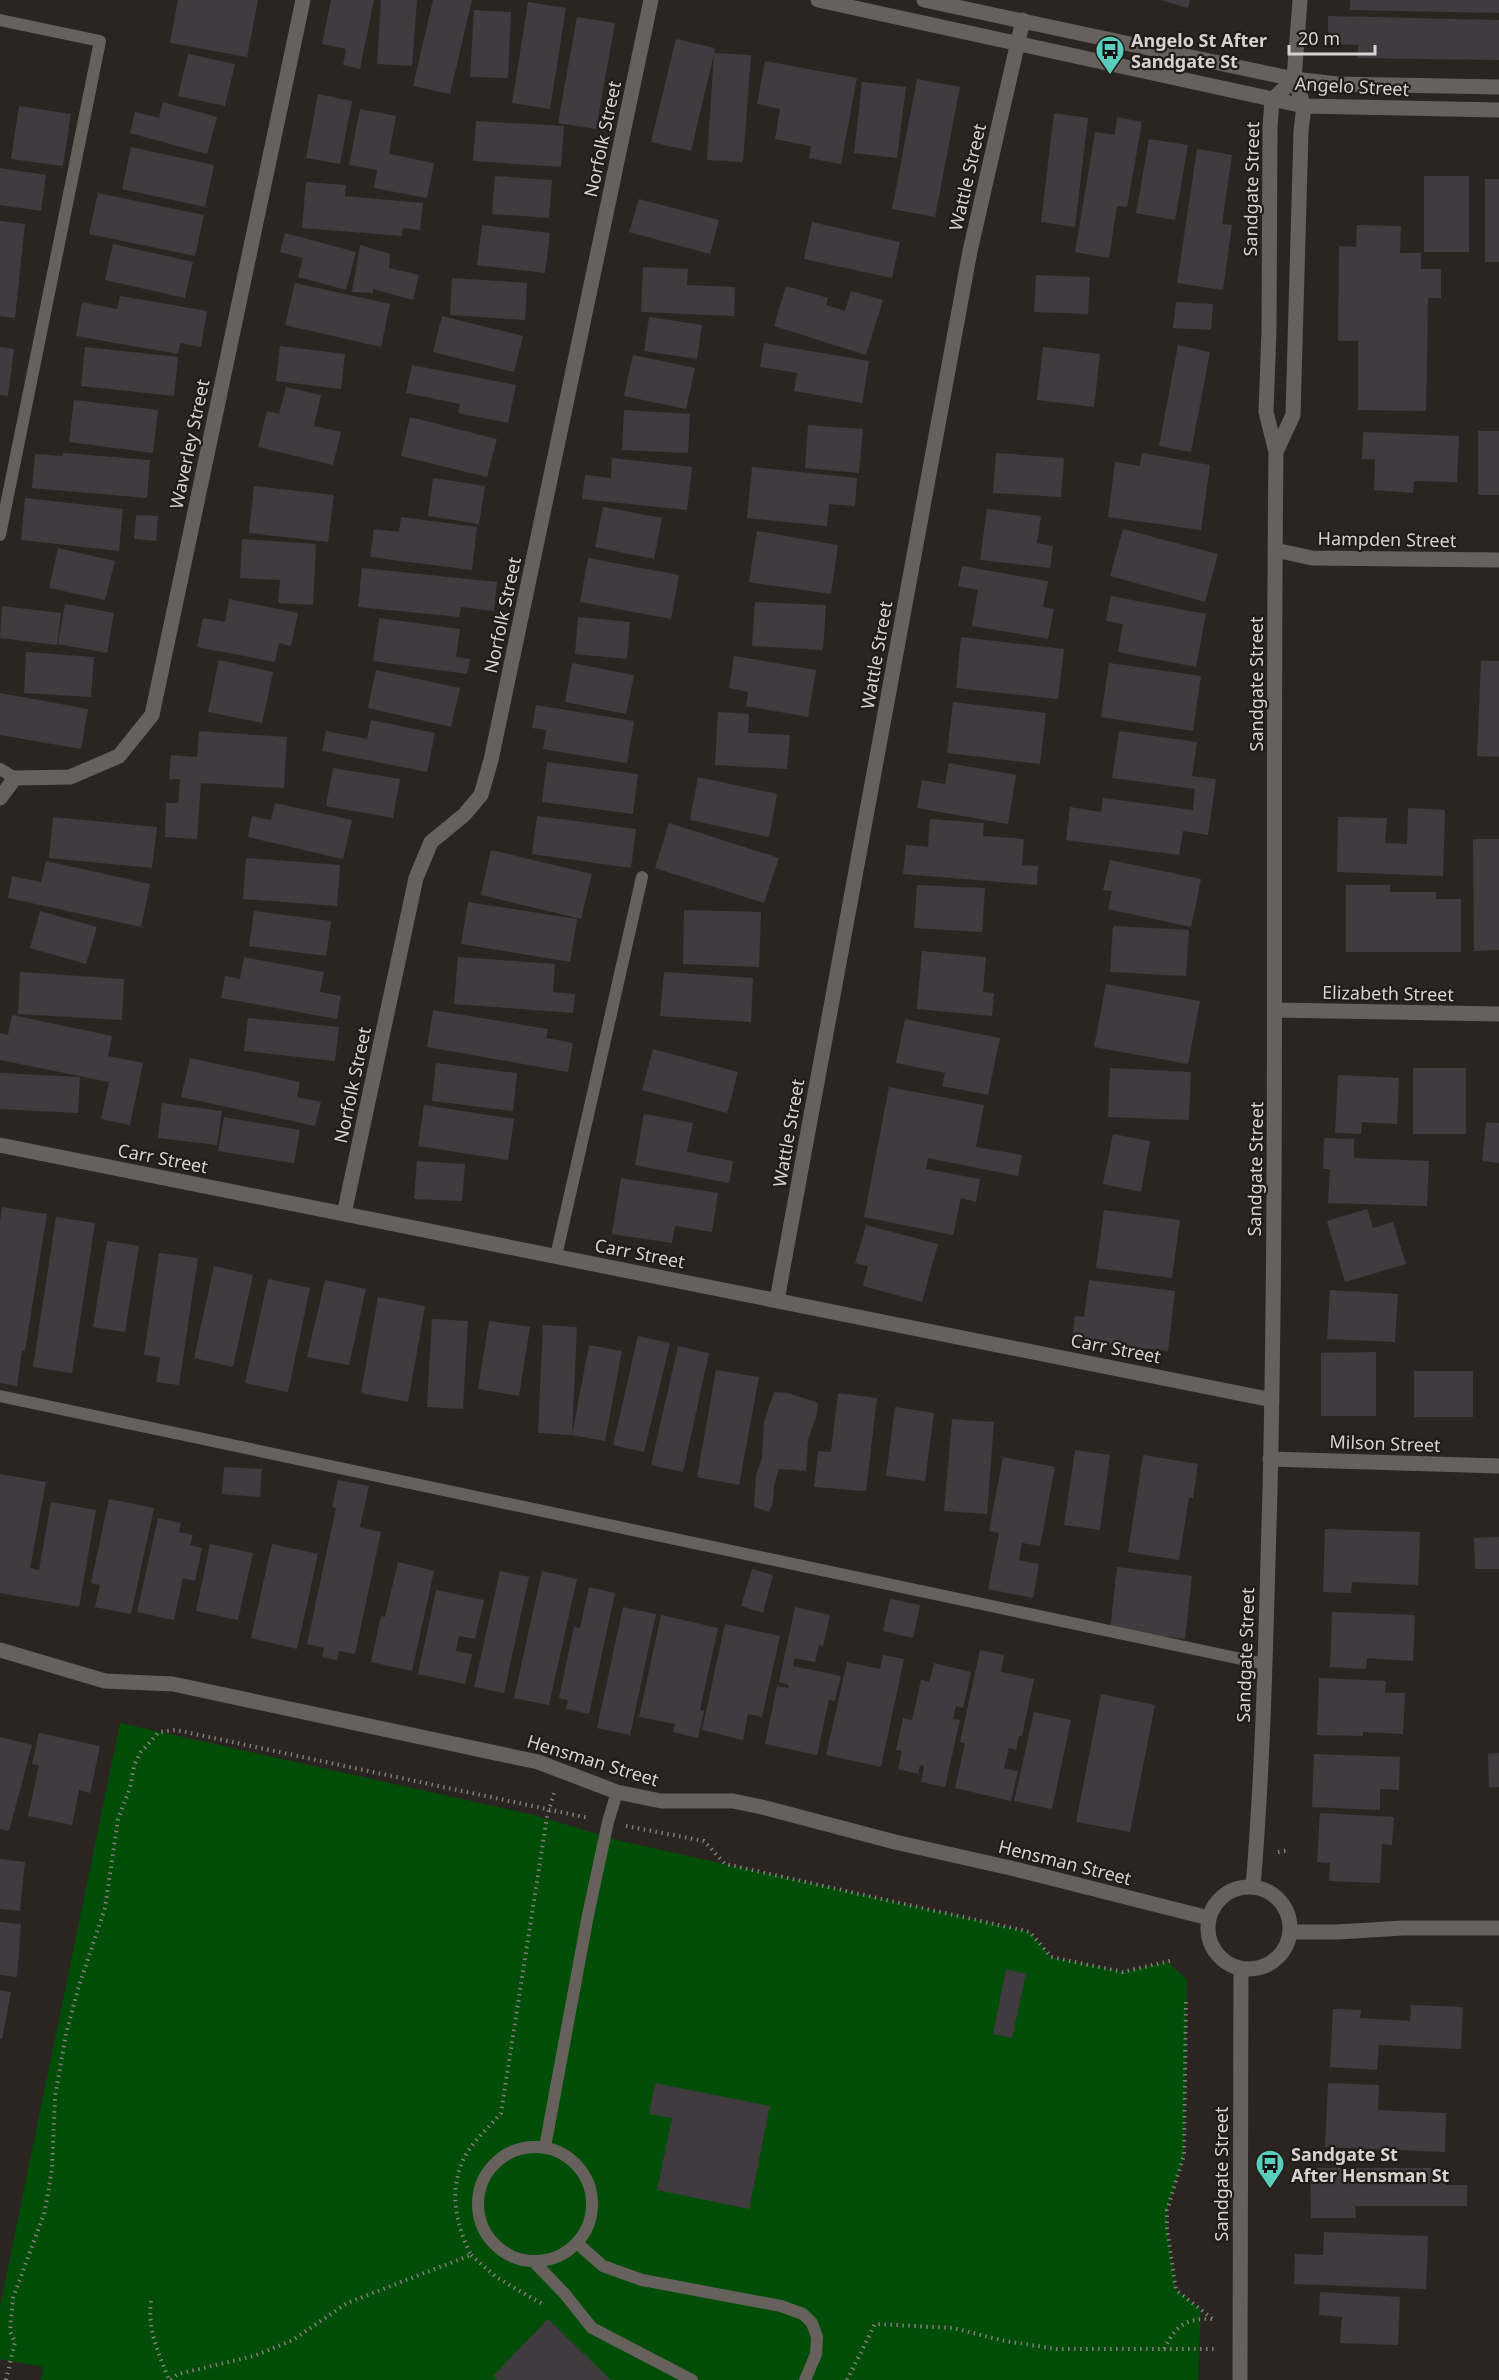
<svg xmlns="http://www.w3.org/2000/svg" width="1499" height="2380" font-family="'Noto Sans',sans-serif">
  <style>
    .green { fill: #004d08 }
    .building { fill: #403b3f }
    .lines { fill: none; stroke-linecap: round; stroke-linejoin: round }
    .path { stroke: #837e7c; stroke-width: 4; stroke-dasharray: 1.5 4.5; stroke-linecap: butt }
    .lane { stroke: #67615d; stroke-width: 12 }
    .street { stroke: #67615d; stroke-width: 15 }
    .secondary { stroke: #67615d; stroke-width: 15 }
    .labels { text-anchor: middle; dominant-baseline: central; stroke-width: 4.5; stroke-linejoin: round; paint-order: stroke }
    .poi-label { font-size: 18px; font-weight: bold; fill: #d6d3d1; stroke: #211c19; text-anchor: start }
    .street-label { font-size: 18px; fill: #d6d3d1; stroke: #211c19 }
  </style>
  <rect width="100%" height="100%" fill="#2b2522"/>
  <path class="green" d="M120,1723L534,1815L621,1841L1030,1932L1051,1957L1123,1972L1168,1962L1187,1980L1184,2155L1167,2210V2229L1176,2290L1201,2309L1198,2380H41L43,2367L0,2359V2306Z"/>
  <path class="building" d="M178,0H258L247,57L170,43Z
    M331,0H374L360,69L343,65L346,49L322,44Z
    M381,0H417L412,66L377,64Z
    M433,0H472L450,94L413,86Z
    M1160,0H1190L1188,8Z
    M1350,0H1499V13L1350,10Z
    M528,2L566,8L550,109L512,103Z
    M474,10L511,12L508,78L470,77Z
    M1328,16L1499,20V60L1358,58V45L1328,44Z
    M577,17L615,23L596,129L558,123Z
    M676,39L715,48L714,53L751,55L743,162L707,160L714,54L691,151L651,142Z
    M188,54L235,64L225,106L178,96Z
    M765,61L857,78L841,164L809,158L811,146L775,139L780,109L757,104Z
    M917,79L960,87L935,217L892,209Z
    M862,82L906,87L897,158L854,153Z
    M318,94L352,101L340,164L306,158Z
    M163,102L217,117L207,154L130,133L135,112L159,118Z
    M19,106L71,114L63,166L11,159Z
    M360,109L396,116L389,154L434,163L427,198L374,188L377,170L349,165Z
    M1054,113L1088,118L1075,227L1041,222Z
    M1117,117L1142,122L1127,207L1117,206L1109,258L1075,252L1095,132L1115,135Z
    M476,121L564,126L561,167L473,161Z
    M1149,139L1188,145L1175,220L1136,213Z
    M131,147L214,165L205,207L122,189Z
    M1197,149L1232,155L1222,224L1232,225L1223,290L1177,283Z
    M0,168L46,175L41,211L0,205Z
    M495,176L552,180L549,218L492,214Z
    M1424,176H1469V252H1424Z
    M1485,179H1499V262H1485Z
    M306,182L346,185L345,196L423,203L420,230L403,228L402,236L302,228Z
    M98,193L204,215L195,256L89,234Z
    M639,199L719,220L710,254L629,232Z
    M0,221L25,224L15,318L0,316Z
    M812,222L900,242L892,278L804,259Z
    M482,225L550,233L545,273L477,265Z
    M1357,225L1401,226L1400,253H1421V269H1441V298H1428L1426,411L1358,410V341H1338L1339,246L1356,247Z
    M285,233L356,252L346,290L298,277L303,258L280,252Z
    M113,244L193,262L185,298L105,280Z
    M360,245L390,254L389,268L419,275L413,300L373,289V293L352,292Z
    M643,267L688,269L687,285L735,287L734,316L641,312Z
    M1036,275L1090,277L1088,314L1034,312Z
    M452,278L527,283L525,320L450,315Z
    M295,283L390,304L381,347L285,325Z
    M786,286L828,298L826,305L845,311L851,291L883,300L866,355L774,326Z
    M120,296L207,311L201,347L180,343L178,354L76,336L82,302L117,309Z
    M1176,302L1213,304L1211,330L1173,328Z
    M442,316L523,336L514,372L433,352Z
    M649,317L702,325L697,359L644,351Z
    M764,343L869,361L862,403L794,391L797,373L760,367Z
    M1178,345L1210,352L1191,452L1159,446Z
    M280,346L345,354L341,389L276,381Z
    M0,347L14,349L8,396L0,395Z
    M85,347L178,357L174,396L81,386Z
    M1043,347L1100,354L1094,407L1037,400Z
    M633,355L695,368L686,409L624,396Z
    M412,365L516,385L508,423L458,413L460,404L406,393Z
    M286,387L321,395L314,426L341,432L333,465L258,447L267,411L279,414Z
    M74,400L158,410L153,453L69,442Z
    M624,410L690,414L688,453L622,450Z
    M410,417L497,439L487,477L401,456Z
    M808,425L863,429L859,473L805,468Z
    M1478,431H1499V495H1478Z
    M1363,432L1459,436L1457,482L1414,481L1413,493L1374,490L1375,459H1362Z
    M63,453L150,460L147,498L32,488L35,454L63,456Z
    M996,453L1064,458L1061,497L993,493Z
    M1142,453L1210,465L1201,530L1108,517L1115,462L1140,466Z
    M612,458L692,467L687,510L582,499L585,475L611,478Z
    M752,467L857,478L855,506L829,504L827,526L747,518Z
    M433,478L485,486L479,524L428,516Z
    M254,486L334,495L328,542L249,533Z
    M25,498L123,509L119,551L21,540Z
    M603,507L662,518L654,559L595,547Z
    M987,509L1041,516L1037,543L1053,546L1050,568L980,560Z
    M136,515L158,516L156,541L134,539Z
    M401,517L477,527L472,570L370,557L374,529L399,532Z
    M1123,529L1218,554L1205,602L1110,576Z
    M757,531L838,545L831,594L749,582Z
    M242,539L316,544L313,605L278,603L280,580L240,578Z
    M58,548L115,561L105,600L49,588Z
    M588,558L679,575L671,619L580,602Z
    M962,566L1048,581L1043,607L1054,609L1048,639L972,626L978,590L958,586Z
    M362,568L497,582L494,611L461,607L459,617L358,607Z
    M1111,596L1206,614L1196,667L1118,652L1123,624L1106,621Z
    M229,599L298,613L291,646L279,643L275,662L197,647L203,618L225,622Z
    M755,602L826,605L823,650L752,646Z
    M65,604L114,613L107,653L58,644Z
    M2,606L61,613L57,645L0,638Z
    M578,617L630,622L627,659L575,654Z
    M379,618L460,629L456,657L470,659L467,674L373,661Z
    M961,637L1064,649L1058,699L956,688Z
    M26,652L94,657L91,697L24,693Z
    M734,656L816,670L808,717L746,706L748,692L729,688Z
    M219,660L273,672L262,723L208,712Z
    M1481,661H1499V757L1477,756Z
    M572,663L634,675L626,714L565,702Z
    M1109,663L1201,676L1193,731L1101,717Z
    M376,670L460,688L451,727L368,708Z
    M0,693L88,709L81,749L0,735Z
    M953,702L1046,713L1040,764L947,753Z
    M536,705L634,721L627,763L543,749L546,730L532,728Z
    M718,712L749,714L748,733L790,735L787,769L715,765Z
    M371,720L435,733L427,772L322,751L326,731L367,739Z
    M199,731L287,737L284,788L201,783L197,839L165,837L166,803H178L180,779H169L171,755L197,757Z
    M1119,731L1197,742L1192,776L1216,779L1208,835L1183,831L1179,855L1066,840L1070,807L1101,812L1103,798L1193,810L1195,789L1112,778Z
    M547,762L638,774L633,814L542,802Z
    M949,763L1016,775L1008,824L917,808L922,780L945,784Z
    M333,768L400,779L393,818L326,806Z
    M698,777L777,794L769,837L690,820Z
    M275,803L352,820L343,859L248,837L252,816L271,820Z
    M1408,808L1445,810L1443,876L1337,872L1338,817L1387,818L1385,843L1407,844Z
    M537,816L636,829L631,868L532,854Z
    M53,817L157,827L152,868L49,858Z
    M930,819L984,823L983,836L1024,839L1022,865L1038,866L1037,885L903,874L906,845L928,847Z
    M669,823L779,858L764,903L655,868Z
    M1473,839H1499V950L1474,951Z
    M491,850L592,874L581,919L481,895Z
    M246,858L340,865L337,906L243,899Z
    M1110,860L1201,879L1191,927L1108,909L1112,891L1103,890Z
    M46,861L150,884L141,927L8,898L12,876L41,882Z
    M917,885L985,888L982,932L914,928Z
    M1346,885H1390V892H1436V899H1461V952H1346Z
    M468,902L577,919L570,962L461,944Z
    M684,910L761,912L759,967L683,964Z
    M40,911L97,927L86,964L30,948Z
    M254,911L331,921L326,956L249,946Z
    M1113,926L1189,930L1186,976L1110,972Z
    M922,951L986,957L983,992L994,993L992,1016L917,1009Z
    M244,957L324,972L320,992L341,996L337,1019L221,998L225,976L240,979Z
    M458,957L555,964L553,992L575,994L573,1013L454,1004Z
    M20,972L124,979L122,1020L18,1014Z
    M664,972L753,978L751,1022L660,1016Z
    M1106,984L1200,1001L1188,1064L1094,1047Z
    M433,1010L548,1029L546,1038L573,1043L568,1072L427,1047Z
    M12,1015L112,1036L108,1056L143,1063L130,1125L101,1119L109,1082L0,1060V1033L8,1035Z
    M248,1018L339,1027L335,1061L244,1051Z
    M905,1019L1000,1038L988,1095L942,1086L945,1073L896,1063Z
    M653,1049L738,1072L727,1113L642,1090Z
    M190,1058L300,1082L297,1097L321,1102L315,1126L181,1097Z
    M436,1063L517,1073L513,1111L432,1101Z
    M1110,1068L1191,1072L1189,1120L1108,1117Z
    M1413,1068H1466V1134H1413Z
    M0,1073L80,1077L78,1113L0,1109Z
    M1338,1075L1399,1078L1397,1124L1362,1122L1361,1134L1335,1133Z
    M889,1087L984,1105L976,1147L1022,1155L1018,1176L928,1158L926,1169L980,1179L976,1202L961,1198L953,1235L864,1217Z
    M162,1103L222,1111L217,1145L158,1138Z
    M424,1105L514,1119L508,1160L418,1146Z
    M644,1114L693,1123L687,1152L733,1161L729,1183L635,1165Z
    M224,1117L300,1130L294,1163L218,1151Z
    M1486,1122L1499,1123V1163L1482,1161Z
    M1113,1134L1150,1141L1141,1192L1103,1184Z
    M1324,1138L1354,1139V1158L1429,1161L1427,1206L1328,1203L1330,1169H1323Z
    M417,1161L465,1164L462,1201L414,1199Z
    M621,1178L718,1193L712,1232L675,1226L672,1243L612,1234Z
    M2,1207L47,1214L25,1351H22L17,1386L0,1383V1221Z
    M1367,1209L1373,1228L1393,1222L1406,1264L1345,1282L1327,1221Z
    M1104,1210L1180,1220L1172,1278L1096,1268Z
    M56,1217L95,1223L72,1373L33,1367Z
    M866,1225L938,1244L922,1302L863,1286L868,1266L855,1263Z
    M107,1241L139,1246L125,1332L93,1327Z
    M159,1253L198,1258L179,1385L156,1382L160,1357L144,1355Z
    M214,1266L253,1275L233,1367L194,1358Z
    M268,1279L310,1288L288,1392L245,1383Z
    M325,1280L366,1289L349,1365L307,1357Z
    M1089,1280L1175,1291L1168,1351L1072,1340L1075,1316L1084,1317Z
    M1330,1290L1398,1294L1395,1342L1327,1339Z
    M378,1297L425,1306L408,1402L361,1393Z
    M432,1319L468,1321L463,1409L427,1407Z
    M489,1321L530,1327L519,1396L478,1389Z
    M543,1325L577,1327L572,1435L538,1433Z
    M638,1336L670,1343L644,1452L613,1445Z
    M589,1345L622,1351L605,1441L572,1435Z
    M678,1346L709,1353L683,1472L651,1465Z
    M1376,1352V1416H1321V1353Z
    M716,1370L759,1377L739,1485L697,1477Z
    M1414,1371H1473V1417H1414Z
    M774,1392L788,1393L818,1403L817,1414L808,1440L806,1471L779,1469L774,1485L773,1502L769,1512L754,1507L756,1475L762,1458L764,1421Z
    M838,1393L877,1398L866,1491L814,1487L818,1451L831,1452Z
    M895,1407L934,1413L925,1481L886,1476Z
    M952,1419L994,1422L987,1514L944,1511Z
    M1075,1450L1110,1455L1100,1530L1064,1525Z
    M1143,1455L1198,1464L1193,1498H1189L1179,1560L1128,1552Z
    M1003,1457L1055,1467L1040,1546L1022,1543L1019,1560L1039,1564L1033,1598L988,1589L999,1533L989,1531Z
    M224,1467L262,1469L260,1497L222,1494Z
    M0,1474L46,1482L30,1568L39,1570L51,1502L96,1510L79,1607L0,1593Z
    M338,1480L369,1486L360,1527L381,1532L355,1654L339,1651L337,1660L322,1657L324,1648L307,1644L336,1508L332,1507Z
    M109,1499L154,1508L131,1614L95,1607L100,1585L91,1583Z
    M158,1518L181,1523L179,1532L193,1535L190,1545L202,1548L195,1581L183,1578L174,1620L137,1612Z
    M1325,1529L1420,1532L1418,1585L1352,1582L1351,1593L1323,1592Z
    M1499,1537V1569H1475L1474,1538Z
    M210,1544L253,1553L238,1620L196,1611Z
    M272,1544L318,1554L297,1649L251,1638Z
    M398,1562L434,1571L412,1671L371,1662L381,1616L385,1617Z
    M1117,1567L1192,1576L1185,1639L1110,1630Z
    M752,1569L773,1575L763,1613L741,1606Z
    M500,1571L529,1577L504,1693L474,1687Z
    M542,1571L577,1579L549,1705L514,1698Z
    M589,1587L615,1593L589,1714L566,1709L568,1700L559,1698L574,1627L580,1628Z
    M436,1590L484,1600L475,1639L459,1636L456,1651L472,1654L465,1684L418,1674Z
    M890,1599L920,1605L913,1638L883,1631Z
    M623,1607L656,1614L630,1735L597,1728Z
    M795,1607L830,1615L823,1646L819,1645L815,1662L794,1658L793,1666L841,1676L835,1701L829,1700L817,1755L765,1744L777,1686L788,1688L789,1685L779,1682Z
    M1332,1612L1415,1615L1413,1661L1367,1658L1366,1669L1330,1667Z
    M661,1615L718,1628L700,1710L704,1711L698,1738L673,1732L675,1724L639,1717Z
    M725,1624L780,1636L762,1717L748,1714L743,1740L702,1730Z
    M980,1650L1004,1655L1001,1672L1034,1679L1022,1736H1019L1016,1750L1009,1748L1004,1768L1018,1771L1011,1801L955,1788L965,1743L960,1742Z
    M883,1655L904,1659L881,1767L826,1755L847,1662L880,1669Z
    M934,1663L971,1672L963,1708L956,1706L953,1719L960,1720L945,1787L921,1782L924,1766L920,1765L918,1774L898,1769L902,1751L896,1750L903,1718L912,1720L921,1680L929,1682Z
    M1319,1678L1386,1681L1385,1693H1405L1403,1734L1363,1732V1736L1317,1735Z
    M1101,1694L1155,1705L1130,1832L1076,1822Z
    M1034,1712L1071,1720L1052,1809L1014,1801Z
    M39,1733L100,1746L90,1793L79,1790L72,1825L28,1816L39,1765L32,1764Z
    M0,1737L32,1745L9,1831L0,1829Z
    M1499,1753V1787H1489L1488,1754Z
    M1314,1754L1400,1757L1399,1790L1380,1789V1810L1312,1807Z
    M1320,1813L1394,1817L1392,1845L1382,1844L1380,1883L1329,1881L1330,1863L1317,1862Z
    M0,1859L25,1862L20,1911L0,1909Z
    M0,1922L21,1924L17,1977L0,1975Z
    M1006,1969L1026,1974L1012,2038L993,2034Z
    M0,1990L11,1992L2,2039H0Z
    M1411,2005L1463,2007L1461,2049L1379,2045L1377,2070L1330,2067L1333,2009L1361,2010L1360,2018L1410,2021Z
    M655,2083L770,2106L749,2209L657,2190L672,2118L649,2114Z
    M1328,2083L1379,2085L1378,2110L1446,2113L1445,2152L1325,2147Z
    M1310,2168H1446V2185H1467V2206H1355L1356,2218H1311Z
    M1324,2232L1428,2236L1426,2289L1294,2284L1295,2254L1323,2255Z
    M1320,2292L1400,2297L1398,2345L1340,2343L1342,2317L1319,2315Z
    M548,2319L611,2380H498L493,2376Z"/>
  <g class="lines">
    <path class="path" d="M626,1826L704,1841L725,1864L1030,1932L1051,1957L1123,1972L1174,1960
      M1278,1852L1289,1850
      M1186,2002L1184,2155L1167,2210V2229L1176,2290L1214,2320
      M471,2255L496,2277L544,2305
      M151,2301C147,2330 159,2354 169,2380
      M1164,2349C1176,2326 1185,2318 1212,2319
      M6,2380L15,2342L10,2331L13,2298L44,2214L49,2188L52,2168L55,2096L66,2034L78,1989L105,1908L118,1819L130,1788L134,1766L140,1753L159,1732L176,1730L589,1818
      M171,2380L178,2374L254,2356L293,2340L347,2303L471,2255C454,2221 447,2182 470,2148C479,2136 491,2125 501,2113L547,1817L555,1789
      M847,2380L875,2324L953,2328L1005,2341L1057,2349H1214"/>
    <path class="lane" d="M0,20L100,41L0,535
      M0,769L15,778
      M556,1256L642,877
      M0,1396L1265,1664
      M478 2204a57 57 0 1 1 114 0a57 57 0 1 1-114 0Z
      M545,2147L588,1915L608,1822L617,1792
      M577,2243L603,2266L642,2280L781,2306L803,2314L812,2323L817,2337L816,2354L805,2380
      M533,2261L564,2293L592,2328L692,2380"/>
    <path class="street" d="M1276,452L1293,415L1301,131L1304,106L1294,79L1300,0
      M1275,550L1312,558L1499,560
      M0,798L15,778L70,777L119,756L152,715L303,0
      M1276,1010L1499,1014
      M0,1145L1272,1400
      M344,1214L416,878L431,842L464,815L481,795L491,760L651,0
      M777,1300L970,251L1023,20
      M1270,1459L1499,1466
      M0,1650L105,1681L173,1684L538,1762L617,1792L661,1801H733L762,1807L895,1842L1015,1869L1209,1918
      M1253,1887C1264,1756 1266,1623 1270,1491C1278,1144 1272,798 1276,452L1266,412L1269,330L1270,127L1272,100L1294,79
      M1208 1928a41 41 0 1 1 82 0a41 41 0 1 1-82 0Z
      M1291,1932H1337L1403,1928H1499
      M1240,2380L1241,1969"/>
    <path class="secondary" d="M818,0L1304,106L1499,110
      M924,0L1294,79L1337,84L1499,87"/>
  </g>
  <defs>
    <g id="bus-pin" transform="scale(1.5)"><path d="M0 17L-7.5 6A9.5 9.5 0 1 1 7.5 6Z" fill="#59cebe" stroke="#211c19"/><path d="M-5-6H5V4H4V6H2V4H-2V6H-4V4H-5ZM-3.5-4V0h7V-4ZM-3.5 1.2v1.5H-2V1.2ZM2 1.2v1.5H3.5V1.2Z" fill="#111"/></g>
  </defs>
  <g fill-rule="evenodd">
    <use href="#bus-pin" x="1110" y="50"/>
    <use href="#bus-pin" x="1270" y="2164"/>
  </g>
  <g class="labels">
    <g class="poi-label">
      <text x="1131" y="40">Angelo St After<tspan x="1131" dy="21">Sandgate St</tspan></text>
      <text x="1291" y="2154">Sandgate St<tspan x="1291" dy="21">After Hensman St</tspan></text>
    </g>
    <g class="street-label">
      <text transform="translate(1352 86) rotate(3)">Angelo Street</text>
      <text transform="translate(602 139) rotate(-78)">Norfolk Street</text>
      <text transform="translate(967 177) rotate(-77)">Wattle Street</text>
      <text transform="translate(1251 189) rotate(-89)">Sandgate Street</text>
      <text transform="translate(189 444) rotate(-78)">Waverley Street</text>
      <text transform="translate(1387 539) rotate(1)">Hampden Street</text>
      <text transform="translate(502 615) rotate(-78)">Norfolk Street</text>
      <text transform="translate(876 655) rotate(-80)">Wattle Street</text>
      <text transform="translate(1256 684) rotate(-90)">Sandgate Street</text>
      <text transform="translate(1388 993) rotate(1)">Elizabeth Street</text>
      <text transform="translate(352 1085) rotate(-78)">Norfolk Street</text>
      <text transform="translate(788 1133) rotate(-80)">Wattle Street</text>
      <text transform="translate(163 1158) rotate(11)">Carr Street</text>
      <text transform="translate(1255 1169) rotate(-89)">Sandgate Street</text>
      <text transform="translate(640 1253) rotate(11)">Carr Street</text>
      <text transform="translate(1116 1348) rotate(11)">Carr Street</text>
      <text transform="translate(1385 1443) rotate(2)">Milson Street</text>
      <text transform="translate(1245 1655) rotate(-88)">Sandgate Street</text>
      <text transform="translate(593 1760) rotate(17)">Hensman Street</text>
      <text transform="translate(1065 1862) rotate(14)">Hensman Street</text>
      <text transform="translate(1221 2174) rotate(-90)">Sandgate Street</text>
    </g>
  </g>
  <path d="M1289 45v9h86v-9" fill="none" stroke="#d6d3d1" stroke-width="3"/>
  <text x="1298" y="45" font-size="18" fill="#d6d3d1" stroke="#211c19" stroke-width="4.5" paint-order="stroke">20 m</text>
</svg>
